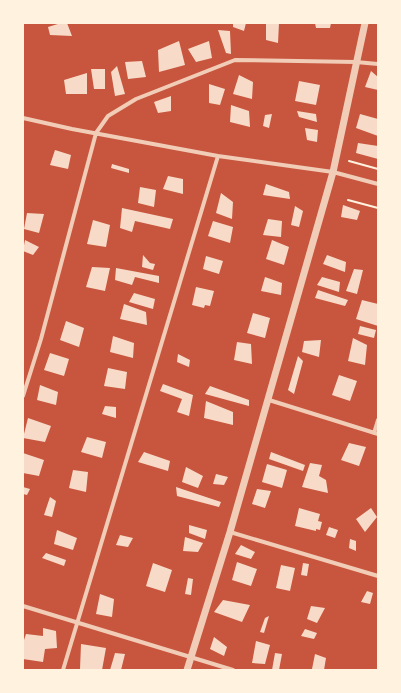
<svg xmlns="http://www.w3.org/2000/svg" width="401" height="693" font-family="'Sofia Sans Condensed',sans-serif">
  <style>
    .building { fill: #f7dbc8 }
    .lines { fill: none; stroke-linecap: round; stroke-linejoin: round }
    .path { stroke: #fff3e0; stroke-width: 2 }
    .minor { stroke: #f1ccb7; stroke-width: 4 }
    .tertiary { stroke: #f1ccb7; stroke-width: 7 }
  </style>
  <rect width="100%" height="100%" fill="#c8553d"/>
  <path class="building" d="M61,23H67L72,36L50,35L48,27Z
    M233,23H246L244,31L233,27Z
    M266,23H279L278,43L266,40Z
    M315,23H331L330,28H316Z
    M218,30L230,31L231,54L226,53Z
    M179,41L185,65L159,72L158,50Z
    M209,41L212,58L196,62L188,49Z
    M142,61L146,77L128,79L125,62Z
    M117,66L125,94L115,96L111,72Z
    M91,69H105V89H94Z
    M371,71L378,77V90L365,87Z
    M87,73V94H66L64,80Z
    M239,75L253,82L252,99L233,94Z
    M299,81L320,85L316,105L295,101Z
    M209,84L225,89L220,105L209,103Z
    M171,96V111L158,113L154,102Z
    M231,105L249,111L250,127L230,122Z
    M297,111L316,114L317,122L299,117Z
    M272,114L269,128L263,126L265,115Z
    M360,114L378,119V136L356,128Z
    M305,128L318,130L317,142L307,140Z
    M358,143L378,146V159L356,153Z
    M55,150L71,155L68,169L50,165Z
    M112,164L129,169V173L111,168Z
    M168,176L183,179V194L163,189Z
    M266,184L289,192L290,199L263,195Z
    M140,187L156,190L154,207L138,203Z
    M221,193L233,202L232,219L216,213Z
    M343,205L360,211L357,220L341,217Z
    M295,206L303,211L299,227L291,225Z
    M122,208L173,219L170,229L135,221L132,232L120,228Z
    M27,213L44,214L39,233L24,229Z
    M268,219L282,221L281,237L263,235Z
    M93,220L110,225L106,247L87,244Z
    M213,221L233,227L230,243L208,236Z
    M25,240L39,247L33,255L23,251Z
    M272,240L289,247L284,265L266,259Z
    M143,255L150,263L155,264L153,270L142,267Z
    M327,255L346,262L345,272L323,264Z
    M206,256L223,261L219,274L203,269Z
    M92,267L110,268L105,291L86,287Z
    M116,268L159,276V283L135,277L132,285L115,280Z
    M354,269L363,270L357,294L346,291Z
    M265,277L282,283L281,295L261,291Z
    M322,277L340,282L339,292L317,285Z
    M196,287L214,291L210,306L205,305L204,308L192,305Z
    M318,290L348,300L345,306L315,298Z
    M134,293L155,299L153,309L129,302Z
    M362,300L378,304V326L356,319Z
    M124,304L146,312L147,325L120,319Z
    M253,313L270,318L265,338L247,333Z
    M66,321L84,328L79,347L60,340Z
    M360,326L376,330L374,338L358,334Z
    M113,336L134,343L133,358L110,352Z
    M353,338L367,345L365,365L348,361Z
    M321,340L319,357L302,352L304,341Z
    M237,342L251,344L252,364L234,360Z
    M50,353L69,359L64,376L44,370Z
    M178,354L190,360L189,367L177,362Z
    M298,356L303,361L294,394L288,390Z
    M108,368L127,372L125,389L104,386Z
    M339,375L357,381L350,401L332,395Z
    M163,384L193,395L189,416L177,412L182,399L160,391Z
    M40,385L58,392L56,405L37,400Z
    M210,386L249,400V406L205,394Z
    M206,401L233,412V425L204,418Z
    M105,406L116,407V418L102,414Z
    M28,418L51,426L45,442L23,438Z
    M87,437L106,442L102,458L81,452Z
    M349,443L366,447L359,466L341,460Z
    M144,452L170,461L168,471L138,462Z
    M271,452L305,465L303,471L269,459Z
    M23,453L44,460L39,476L23,473Z
    M310,463L322,465L319,476L326,480L328,493L302,487Z
    M267,464L287,470L282,488L262,482Z
    M186,467L203,476L198,488L182,482Z
    M73,470L88,472L86,492L69,488Z
    M216,474L228,477L224,485L213,484Z
    M23,487L30,489L27,495L23,494Z
    M176,487L221,502L219,507L177,496Z
    M257,489L271,491L265,508L252,504Z
    M50,497L56,501L52,517L44,515Z
    M299,508L320,514L318,521L322,522L320,530L316,529V531L295,526Z
    M371,508L377,517L365,532L356,519Z
    M189,525L207,530L205,539L189,533Z
    M329,527L338,530L335,538L326,535Z
    M57,530L77,538L73,550L54,544Z
    M120,535L133,538L128,547L116,545Z
    M185,537L203,543L198,552L183,551Z
    M350,539L356,541V551L349,548Z
    M241,545L255,552L251,559L235,554Z
    M46,553L66,560L64,566L42,558Z
    M237,562L257,569L251,586L232,580Z
    M153,563L172,570L165,592L146,586Z
    M303,563L309,564L307,576L301,575Z
    M281,565L295,568L290,591L276,588Z
    M188,578L193,579L191,595L185,594Z
    M367,591L373,593L370,604L361,602Z
    M100,594L114,599L112,617L96,614Z
    M223,600L250,605L242,622L214,612Z
    M311,606L325,608L317,623L307,619Z
    M269,616L264,633L260,632L265,618Z
    M43,628L56,631L57,648L45,649L43,662L23,659V643L26,634L43,636Z
    M305,629L317,633L314,639L301,636Z
    M214,637L227,647L224,656L210,649Z
    M256,641L270,645L265,664L252,663Z
    M81,644L106,648L102,670L80,669Z
    M115,653L125,654L121,670H110Z
    M275,653L282,654L279,670H272Z
    M315,654L326,658L324,670L312,669Z"/>
  <g class="lines">
    <path class="path" d="M349,161L378,169
      M348,200L378,208"/>
    <path class="minor" d="M23,118L72,129L218,156L333,172L378,184
      M23,396L41,339L96,133L108,116L136,99L235,60L356,62L378,64
      M269,400L378,434
      M374,433L378,420
      M230,532L378,576
      M23,606L233,670
      M63,670L218,156"/>
    <path class="tertiary" d="M187,670L230,532L333,172L365,23"/>
  </g>
  <rect width="401" height="693" fill="none" stroke="#fff3e0" stroke-width="48"/>
</svg>
